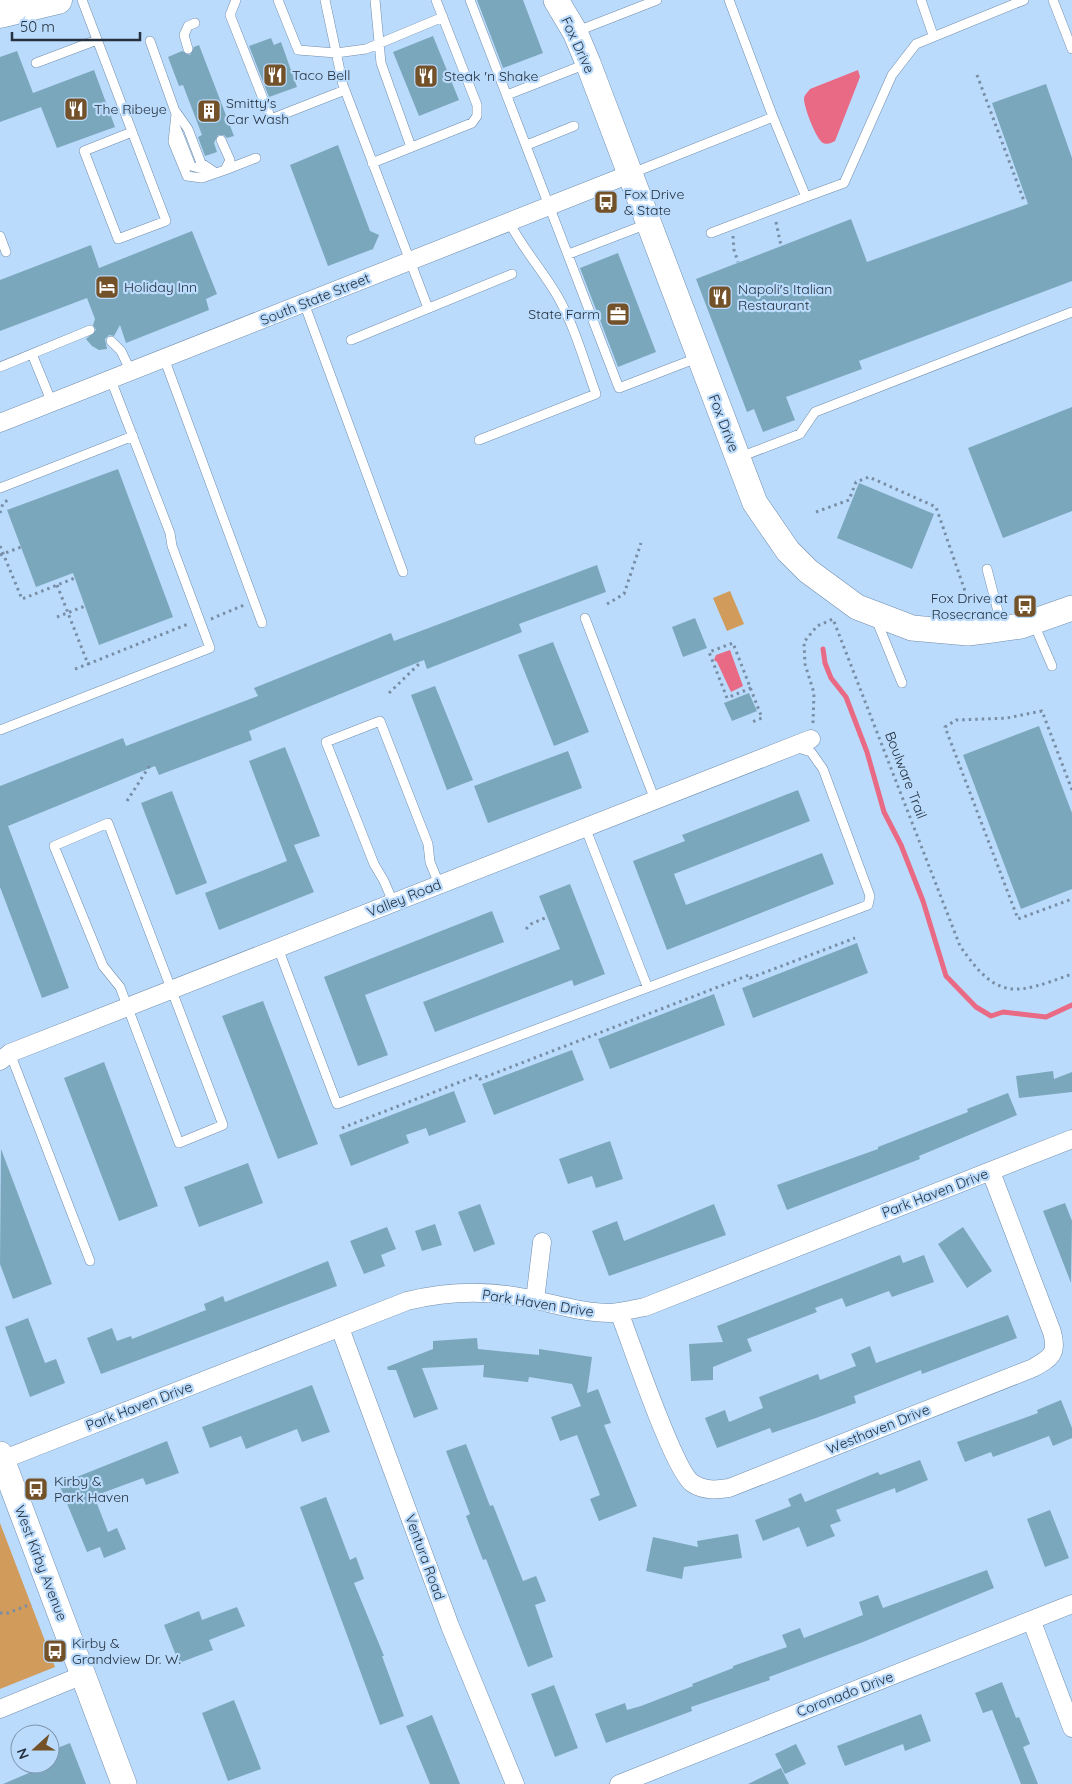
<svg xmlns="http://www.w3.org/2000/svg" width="1072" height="1784" font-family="Quicksand,sans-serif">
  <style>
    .green { fill: #d19b5c }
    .water { fill: #e96a84 }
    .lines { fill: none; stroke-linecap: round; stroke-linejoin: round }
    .stream { stroke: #e96a84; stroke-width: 5 }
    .building { fill: #7ba7bc }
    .lane-casing { stroke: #708dac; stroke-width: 10 }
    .street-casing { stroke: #708dac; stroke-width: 19 }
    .secondary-casing { stroke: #708dac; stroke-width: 26 }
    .primary-casing { stroke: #708dac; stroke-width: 29 }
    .path { stroke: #778ea6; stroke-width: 3; stroke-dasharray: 2.5 4; stroke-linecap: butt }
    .lane { stroke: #fff; stroke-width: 9 }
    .street { stroke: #fff; stroke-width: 18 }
    .secondary { stroke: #fff; stroke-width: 25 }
    .primary { stroke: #fff; stroke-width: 28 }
    .labels { text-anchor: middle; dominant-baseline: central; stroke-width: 4.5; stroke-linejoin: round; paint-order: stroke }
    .street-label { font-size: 14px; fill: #24303d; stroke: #bbdbfc }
    .poi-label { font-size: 14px; fill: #24303d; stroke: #bbdbfc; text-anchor: start }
  </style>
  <rect width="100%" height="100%" fill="#bbdbfc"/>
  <path class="green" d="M730,591L744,624L727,631L713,598Z
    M0,1523L55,1667L0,1689Z"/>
  <path class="water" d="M858,70L860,77L835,141C831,143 828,145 823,143C816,139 804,107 804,99C804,95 808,92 810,89Z
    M730,650L743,686L731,692L717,662L714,660L716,655Z"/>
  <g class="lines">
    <path class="stream" d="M823,649L825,663L831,678L846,697L867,752L884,812L901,845L923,901L946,976L976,1007L991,1016L1003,1012L1046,1017L1072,1005"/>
  </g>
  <path class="building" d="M477,0H523L543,53L503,68Z
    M433,36L459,100L419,116L393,52Z
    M271,38L274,45L281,42L297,87L269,97L249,46Z
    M199,45L234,136L227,138L224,135H218L214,143L217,152L205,156L198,137L202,135L183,85L179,86L168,57L182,51L190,55L194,47Z
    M17,51L33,93L94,70L115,127L57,148L41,107L0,122V57Z
    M1046,84L1072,158V281L859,361L862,369L786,397L795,420L763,432L754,409L747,412L696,279L851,219L867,262L1028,204L992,103Z
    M338,145L370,231L379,235L373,249L328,266L290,165Z
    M192,231L217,294L206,299L209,310L126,343L120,325L114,336L109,335L105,339L107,349L99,350L92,346L86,339L96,330L93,325L95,319L87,298L0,331V280L91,245L99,268Z
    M618,253L656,352L618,367L580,268Z
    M1072,407V511L1003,538L968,448Z
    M118,469L173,617L99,645L73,573L36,587L7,510Z
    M859,483L934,514L912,569L837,538Z
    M597,565L606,592L519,624L522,632L427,669L424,660L249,731L252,740L159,775L155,766L8,826L69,988L42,998L0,887V786L123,738L126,746L258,696L254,688L391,633L394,641Z
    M695,618L707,648L683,657L672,627Z
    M553,642L589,732L554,746L518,655Z
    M435,686L473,780L447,790L411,695Z
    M749,693L757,711L732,721L724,703Z
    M1039,726L1072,813V889L1021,909L963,755Z
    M285,747L320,836L294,845L314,892L219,930L205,893L287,861L249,761Z
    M568,751L582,788L488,823L474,786Z
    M798,790L810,821L674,874L686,905L822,853L834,884L667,950L633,861L685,841L682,835Z
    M172,791L207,883L176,895L141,803Z
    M570,884L605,974L574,986L572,980L435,1032L423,1002L560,949L539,896Z
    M492,911L504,942L365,995L388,1055L358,1066L324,977Z
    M857,943L868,973L753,1018L742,988Z
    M714,994L725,1025L610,1069L598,1039Z
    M263,1001L318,1144L278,1159L222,1016Z
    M572,1050L584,1080L494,1115L482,1084Z
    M104,1062L158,1206L119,1221L64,1078Z
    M1053,1071L1054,1079L1072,1072V1092L1019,1098L1016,1076Z
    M454,1091L466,1122L429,1136L426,1128L406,1135L409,1143L351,1166L339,1135Z
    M1008,1093L1017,1115L919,1156L920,1159L787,1210L777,1185L878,1149V1147L968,1112L967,1109Z
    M610,1141L623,1179L596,1188L592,1176L568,1184L559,1159Z
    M1,1149L52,1284L13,1299L0,1264Z
    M248,1163L263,1203L199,1227L184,1187Z
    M1065,1203L1072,1221L1071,1283L1043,1211Z
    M480,1204L495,1244L474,1252L458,1212Z
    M714,1204L726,1235L609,1276L592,1231L617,1221L624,1241Z
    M435,1224L442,1245L422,1251L415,1231Z
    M387,1227L396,1249L381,1255L385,1266L364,1274L350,1241Z
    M963,1227L992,1271L967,1288L938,1244Z
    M900,1255L903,1263L924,1255L934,1282L892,1297L889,1291L846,1307L842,1298L815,1308L817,1312L747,1339L752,1351L713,1367V1380L691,1381L689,1344L723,1342L717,1326Z
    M328,1261L337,1286L101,1374L87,1338L112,1328L117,1341L131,1336L132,1339L206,1310L204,1304L223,1296L225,1302Z
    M1008,1315L1017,1338L922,1374L921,1370L854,1396L856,1403L816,1418L772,1433L770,1428L717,1448L705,1418L725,1410L729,1422L763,1408L759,1397L818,1374L820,1380L856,1366L851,1354L870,1346L876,1363Z
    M28,1318L45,1363L56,1359L65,1383L30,1397L5,1327Z
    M477,1338L478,1349L539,1355V1349L592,1357L587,1393L598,1389L611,1423L604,1425L637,1506L599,1521L590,1499L600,1495L577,1435L560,1441L551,1417L581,1406L572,1384L529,1377L528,1382L483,1377L484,1365L422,1368L438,1409L414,1418L396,1370H388L387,1367L433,1349V1341Z
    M312,1385L330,1432L302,1442L297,1429L246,1449L241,1436L210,1448L202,1427Z
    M1061,1400L1072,1428V1438L1053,1446L1049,1436L993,1457L991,1452L965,1462L957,1442L1038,1413L1037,1410Z
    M167,1441L179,1473L146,1485L143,1478L94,1496L108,1532L117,1528L126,1549L104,1558L100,1547L87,1552L59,1484Z
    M466,1444L490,1506L493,1505L523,1581L536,1576L546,1601L535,1605L553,1657L528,1667L486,1559L483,1560L466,1516L470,1514L446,1451Z
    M920,1460L928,1480L896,1493L895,1488L836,1510L841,1521L830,1525L835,1536L807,1547L799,1527L763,1541L755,1520L791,1506L788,1499L801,1493L805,1502L878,1472L880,1475Z
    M326,1497L350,1560L356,1557L364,1579L354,1583L384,1656H382L404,1716L380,1725L300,1507Z
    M1050,1510L1069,1558L1045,1567L1027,1519Z
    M738,1534L742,1558L684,1567L682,1579L646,1571L653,1537L698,1547L697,1541Z
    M987,1570L994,1588L863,1642L769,1677L770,1680L691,1707L692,1711L606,1743L595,1714L625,1703L627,1710L641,1706L693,1686L692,1684L733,1668V1666L787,1647L782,1635L800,1628L804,1638L863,1615L859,1602L878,1595L883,1608Z
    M237,1607L245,1626L209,1640L213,1650L179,1663L164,1625L199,1611L202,1620Z
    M1002,1682L1016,1718L1019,1717L1030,1744L1023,1747L1038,1784H1021L992,1710L983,1713L975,1693Z
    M554,1685L578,1748L555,1757L531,1694Z
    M234,1700L261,1769L228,1781L202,1713Z
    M921,1714L931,1741L905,1751L903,1744L845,1766L837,1746Z
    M432,1715L460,1784H430L406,1726Z
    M70,1743L86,1784H3L50,1764V1751Z
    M796,1744L806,1764L785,1774L775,1754Z
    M781,1768L789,1784H748Z"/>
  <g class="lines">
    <g class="lane-casing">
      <path id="lane" d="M82,0L166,221L118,239L84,151L132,132
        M236,0L230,15L271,119L345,90
        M278,0L298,50L336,53L366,49L443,17
        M325,0L343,85L428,308
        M375,0L381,63L411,147
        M470,0L619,388L697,358
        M729,0L773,117
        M921,0L933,35
        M1053,0L1072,49
        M575,32L657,0
        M150,41L176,114L173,142L187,176L202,178L225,170L230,160L221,140
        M188,49L184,35L188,26L195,23
        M36,63L97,40
        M507,95L586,64
        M176,112L188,129L201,163L216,173
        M176,128L191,166L206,170
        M527,145L574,126
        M372,163L472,123L477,116V105L436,0
        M225,170L256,158
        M630,174L773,117L806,197L844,183L892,75L916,44L1024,0
        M711,233L806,197
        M0,236L6,252
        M569,254L647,224
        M304,303L403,572
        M351,340L512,274
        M111,341L121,351L131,372
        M32,354L52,403
        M164,358L262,623
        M0,367L90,330
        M479,440L596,394C584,361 575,327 558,297C543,271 523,249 509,222
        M740,457L800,434L815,412L1072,312
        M0,488L133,436
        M987,569L1002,627
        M585,618L655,800
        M876,619L902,683
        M1034,624L1052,666
        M0,730L210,648L172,546L170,533L111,380
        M108,823L223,1125L179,1143L120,987L103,966L54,846Z
        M585,827L647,986
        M393,902L384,881L374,864L326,742L380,721L428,844L430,862L439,884
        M278,948L337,1104L868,905L870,896L823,769L811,752L795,747
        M10,1053L90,1261"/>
    </g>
    <g class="street-casing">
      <path id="street" d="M0,423L630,174
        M0,1061L10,1053L811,739
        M535,1300L542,1242
        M619,1312C631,1342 673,1469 692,1483C704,1491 716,1490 729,1488L1033,1368C1051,1358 1058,1354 1052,1332L991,1172
        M340,1328L450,1626L515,1784
        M2,1460L407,1301C444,1292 482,1290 520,1297C550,1302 580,1313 611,1313C622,1312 634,1309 645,1307L1072,1139
        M1032,1622L1072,1728
        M0,1709L83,1675
        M619,1784L1072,1604"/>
    </g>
    <g class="secondary-casing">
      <path id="secondary" d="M556,0L575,32L588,63L755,503L788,551L808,571L857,607L912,628L968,633L992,630L1021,626L1072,608
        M0,1454L124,1784"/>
    </g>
    <g class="primary-casing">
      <path id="primary" d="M0,14L58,0"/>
    </g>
    <path class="path" d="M977,75L1024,201
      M776,222L781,246
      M733,236L734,250L738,262
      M816,512L849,500L856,482L869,477L936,507L965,591
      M0,513L3,503L8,500
      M0,546L22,599L75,578
      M0,555L21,547
      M57,585L88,664L188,624
      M607,604L624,594L641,543
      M57,617L85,606
      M211,619L244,605
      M75,669L88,664
      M751,688L727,698L709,652L733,643L762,718L752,722
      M389,693L421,662
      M813,723L814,693L805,664L804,642L817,626L833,619L960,946C998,1001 1014,995 1072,974
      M1072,790L1042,711L1007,718L956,720L945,727L1018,919L1072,899
      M127,801L150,765
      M526,929L531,924L547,917
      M342,1128L478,1075L480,1079L749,975L750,978L855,938
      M0,1613H8L31,1604"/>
    <use href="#lane" class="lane"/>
    <use href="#street" class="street"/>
    <use href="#secondary" class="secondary"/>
    <use href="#primary" class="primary"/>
  </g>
  <defs>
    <g id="restaurant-square" transform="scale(1.25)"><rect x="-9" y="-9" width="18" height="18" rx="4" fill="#735129" stroke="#bbdbfc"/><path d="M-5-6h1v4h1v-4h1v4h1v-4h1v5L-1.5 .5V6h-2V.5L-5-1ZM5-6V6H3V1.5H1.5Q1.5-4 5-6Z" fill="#fff"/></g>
    <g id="building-square" transform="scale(1.25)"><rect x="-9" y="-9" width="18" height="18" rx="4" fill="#735129" stroke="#bbdbfc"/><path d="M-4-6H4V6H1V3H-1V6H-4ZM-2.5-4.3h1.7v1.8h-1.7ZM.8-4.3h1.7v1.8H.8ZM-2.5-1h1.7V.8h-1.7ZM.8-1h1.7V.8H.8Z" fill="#fff"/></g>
    <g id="bus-square" transform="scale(1.25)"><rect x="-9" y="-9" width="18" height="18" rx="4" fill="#735129" stroke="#bbdbfc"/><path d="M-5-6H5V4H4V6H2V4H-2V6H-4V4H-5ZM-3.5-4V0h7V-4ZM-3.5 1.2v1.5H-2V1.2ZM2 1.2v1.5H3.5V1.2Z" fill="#fff"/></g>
    <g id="hotel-square" transform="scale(1.25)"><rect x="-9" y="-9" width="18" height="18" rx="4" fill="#735129" stroke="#bbdbfc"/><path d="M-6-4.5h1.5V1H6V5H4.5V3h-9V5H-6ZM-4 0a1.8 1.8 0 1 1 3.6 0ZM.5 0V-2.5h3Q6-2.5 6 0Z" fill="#fff"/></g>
    <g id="office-square" transform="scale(1.25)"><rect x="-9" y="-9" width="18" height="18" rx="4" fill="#735129" stroke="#bbdbfc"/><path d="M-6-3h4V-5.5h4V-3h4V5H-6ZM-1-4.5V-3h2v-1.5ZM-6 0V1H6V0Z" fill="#fff"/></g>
  </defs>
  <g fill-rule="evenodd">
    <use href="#restaurant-square" x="275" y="75"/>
    <use href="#restaurant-square" x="426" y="76"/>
    <use href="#restaurant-square" x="76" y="109"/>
    <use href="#building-square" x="209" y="111"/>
    <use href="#bus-square" x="606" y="202"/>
    <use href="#hotel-square" x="107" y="287"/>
    <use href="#restaurant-square" x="720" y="297"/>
    <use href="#office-square" x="618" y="314"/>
    <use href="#bus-square" x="1025" y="606"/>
    <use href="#bus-square" x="36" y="1489"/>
    <use href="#bus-square" x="55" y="1651"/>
  </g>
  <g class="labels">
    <g class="street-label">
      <text transform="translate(578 45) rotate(65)">Fox Drive</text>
      <text transform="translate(315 299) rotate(-22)">South State Street</text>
      <text transform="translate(724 423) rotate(69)">Fox Drive</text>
      <text transform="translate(906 775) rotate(69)">Boulware Trail</text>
      <text transform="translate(404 898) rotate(-22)">Valley Road</text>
      <text transform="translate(935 1193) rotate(-21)">Park Haven Drive</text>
      <text transform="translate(538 1303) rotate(9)">Park Haven Drive</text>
      <text transform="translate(139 1406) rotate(-21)">Park Haven Drive</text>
      <text transform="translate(878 1429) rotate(-22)">Westhaven Drive</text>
      <text transform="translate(425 1557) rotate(70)">Ventura Road</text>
      <text transform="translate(41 1563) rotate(69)">West Kirby Avenue</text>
      <text transform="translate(845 1694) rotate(-21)">Coronado Drive</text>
    </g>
    <g class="poi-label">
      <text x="292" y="75">Taco Bell</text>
      <text x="444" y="76">Steak 'n Shake</text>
      <text x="226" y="103">Smitty's<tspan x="226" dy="16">Car Wash</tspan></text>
      <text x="94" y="109">The Ribeye</text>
      <text x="624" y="194">Fox Drive<tspan x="624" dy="16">&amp; State</tspan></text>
      <text x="124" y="287">Holiday Inn</text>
      <text x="738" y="289">Napoli's Italian<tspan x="738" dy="16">Restaurant</tspan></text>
      <text x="600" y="314" text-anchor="end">State Farm</text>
      <text x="1008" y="598" text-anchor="end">Fox Drive at<tspan x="1008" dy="16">Rosecrance</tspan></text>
      <text x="54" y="1481">Kirby &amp;<tspan x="54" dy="16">Park Haven</tspan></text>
      <text x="72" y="1643">Kirby &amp;<tspan x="72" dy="16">Grandview Dr. W.</tspan></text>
    </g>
  </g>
  <g transform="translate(35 1749) rotate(249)"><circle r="24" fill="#bbdbfc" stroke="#7f97b0"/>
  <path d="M0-4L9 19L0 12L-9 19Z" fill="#735129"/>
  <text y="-8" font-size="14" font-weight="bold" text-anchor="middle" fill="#24303d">N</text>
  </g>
  <path d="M12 32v8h128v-8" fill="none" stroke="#24303d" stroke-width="2.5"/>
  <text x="20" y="32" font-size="15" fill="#24303d" stroke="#bbdbfc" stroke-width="4" paint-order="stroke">50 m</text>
</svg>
